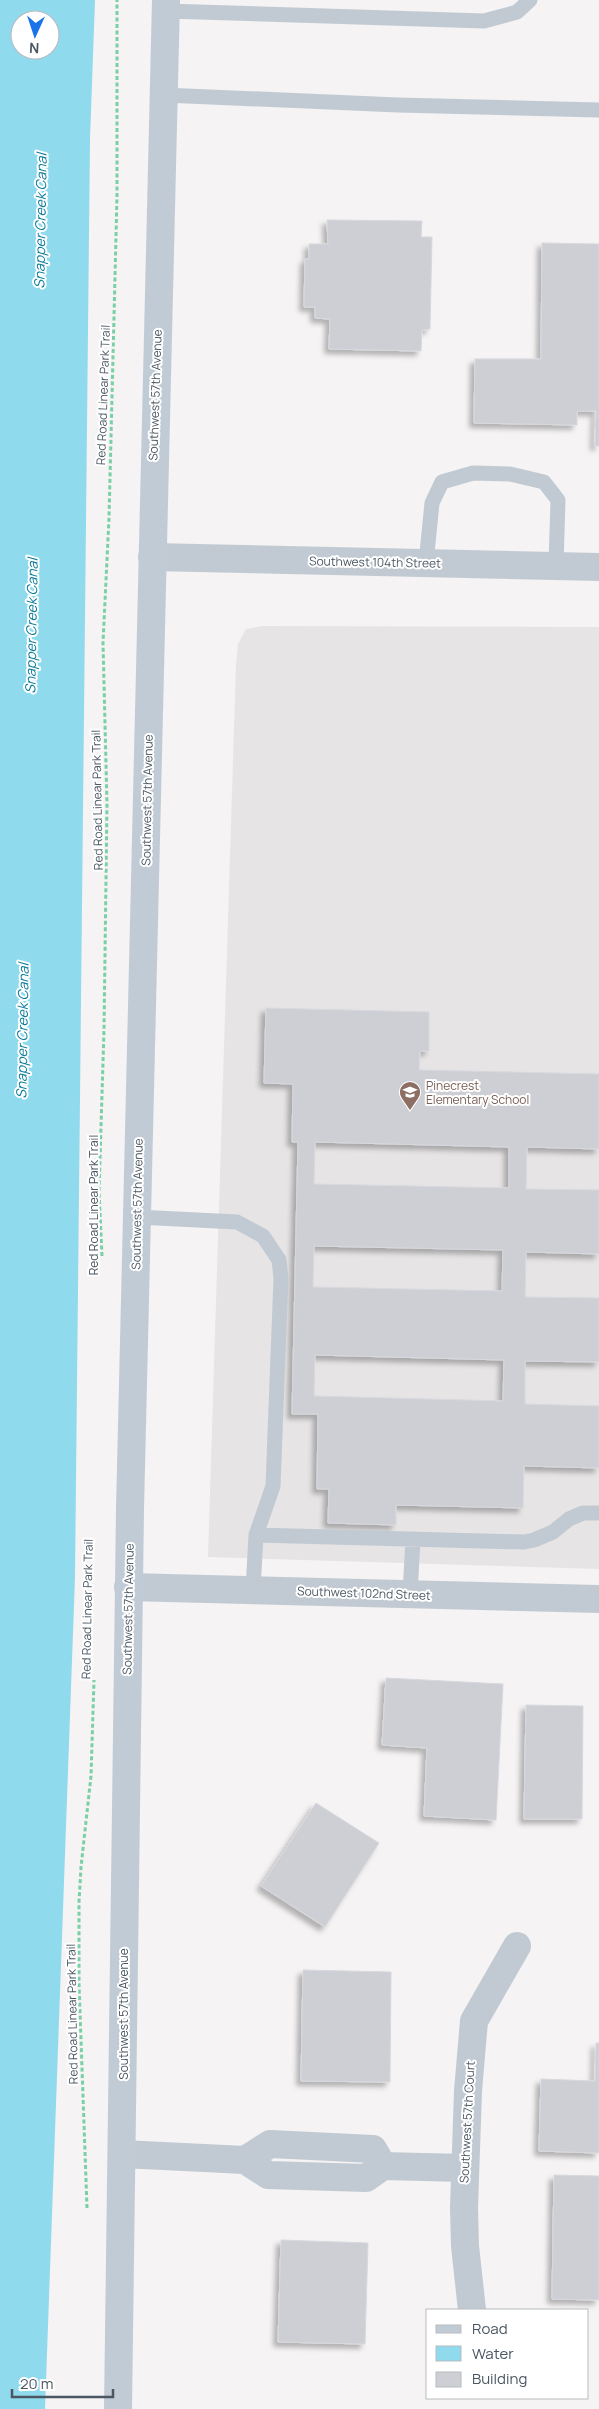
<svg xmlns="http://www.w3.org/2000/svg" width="599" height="2409" font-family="Manrope,sans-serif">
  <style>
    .education { fill: #e6e4e5 }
    .water { fill: #90daee; fill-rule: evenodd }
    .building { fill: #cdcfd5; stroke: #d7d9de; fill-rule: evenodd; filter: url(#shadow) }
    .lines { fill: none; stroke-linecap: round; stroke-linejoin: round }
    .path { stroke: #7ad0a6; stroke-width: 3; stroke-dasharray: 4 2.5; stroke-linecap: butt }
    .service { stroke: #c1cad2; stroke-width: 15 }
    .minor { stroke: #c1cad2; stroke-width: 28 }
    .tertiary { stroke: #c1cad2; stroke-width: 28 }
    .secondary { stroke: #c1cbd6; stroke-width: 28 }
    .labels { text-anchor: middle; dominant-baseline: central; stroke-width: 4; stroke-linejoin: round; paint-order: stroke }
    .street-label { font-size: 12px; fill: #4a5661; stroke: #fff }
    .education-label { font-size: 12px; fill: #785e54; stroke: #fff; text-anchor: start }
    .water-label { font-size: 14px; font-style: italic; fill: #0c7c9b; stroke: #fff }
  </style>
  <defs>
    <filter id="shadow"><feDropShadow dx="-4.5" dy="4.5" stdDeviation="2.5" flood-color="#0004"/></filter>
  </defs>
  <rect width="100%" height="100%" fill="#f5f3f3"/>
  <path class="education" d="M262,626L599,627V1569L208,1557L236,665L238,644L246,629Z"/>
  <path class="water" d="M0,0H95L90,139L75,1577L45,2409H0ZM20,20H50V50H20Z"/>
  <path class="building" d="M327,220L422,221L421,237H432L430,329L422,330L421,351L329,349L330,319L315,318V307H304L305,259H309V244H328Z
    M542,243L599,244V446H595L596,411H577V425L474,423L475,359H541Z
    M266,1008L429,1012V1051H420L419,1070L599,1074V1149L527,1147L526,1189L599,1190V1254L526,1252L525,1297L599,1298V1362L525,1361V1404L599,1406V1468L524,1466L523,1508L396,1505V1525L328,1523L329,1489H317L318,1414H292L298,1142H292L293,1084L264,1083ZM315,1142L509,1147V1188L314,1184ZM314,1246L503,1250L502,1291L313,1287ZM315,1355L504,1360L503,1401L314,1396Z
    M386,1678L503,1684L496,1820L424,1816L427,1748L382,1745Z
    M526,1705L583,1706L582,1819H524Z
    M316,1803L379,1843L325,1927L261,1886Z
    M303,1970L391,1972L390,2082L301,2081Z
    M596,2043H599V2153L539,2151L541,2079L595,2081Z
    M554,2175L599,2176V2300L552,2299Z
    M281,2240L368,2243L365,2344L278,2342Z"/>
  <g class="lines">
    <path class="path" d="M102,1256L99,1191L104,1030L107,804L103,643L109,518L117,196V0
      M87,2208L79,1984V1902L81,1867L91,1776L94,1680"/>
    <path class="service" d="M166,11L484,21L517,12L530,0
      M164,95L398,105L599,110
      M426,563L432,503L442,482L473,473L510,474L544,482L558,500L556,566
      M137,1217L237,1222L263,1236L279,1260L281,1278L273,1486L256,1535L253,1590
      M256,1535L524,1542L534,1540L553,1532L569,1519L583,1513H599
      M410,1594L413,1539"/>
    <path class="minor" d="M128,1587L599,1599
      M122,2154L245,2160L268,2175L366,2178L383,2166L464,2168
      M245,2160L270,2144L373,2149L383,2166
      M472,2310L465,2246L464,2208L468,2091L474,2021L517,1946"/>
    <path class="tertiary" d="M152,557L599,567"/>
    <path class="secondary" d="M118,2409L130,1509L166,0"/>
  </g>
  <defs>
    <g id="school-pin" transform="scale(1.125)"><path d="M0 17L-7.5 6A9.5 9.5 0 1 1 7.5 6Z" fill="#8d6e63" stroke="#fff"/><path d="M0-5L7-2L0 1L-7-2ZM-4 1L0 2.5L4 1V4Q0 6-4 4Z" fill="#fff"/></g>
  </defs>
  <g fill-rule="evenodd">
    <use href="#school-pin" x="410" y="1092"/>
  </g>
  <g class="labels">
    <g class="street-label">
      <text transform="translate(103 395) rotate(-88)">Red Road Linear Park Trail</text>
      <text transform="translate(155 395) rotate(-88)">Southwest 57th Avenue</text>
      <text transform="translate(375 562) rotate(1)">Southwest 104th Street</text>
      <text transform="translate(97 800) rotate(-91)">Red Road Linear Park Trail</text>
      <text transform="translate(147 800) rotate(-89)">Southwest 57th Avenue</text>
      <text transform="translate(137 1204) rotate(-89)">Southwest 57th Avenue</text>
      <text transform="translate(93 1205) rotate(-90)">Red Road Linear Park Trail</text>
      <text transform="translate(364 1593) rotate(2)">Southwest 102nd Street</text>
      <text transform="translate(87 1609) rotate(-89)">Red Road Linear Park Trail</text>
      <text transform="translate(128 1609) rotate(-89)">Southwest 57th Avenue</text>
      <text transform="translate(72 2014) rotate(-91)">Red Road Linear Park Trail</text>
      <text transform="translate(123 2014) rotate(-90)">Southwest 57th Avenue</text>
      <text transform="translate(467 2122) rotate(-87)">Southwest 57th Court</text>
    </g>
    <g class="education-label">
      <text x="426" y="1085">Pinecrest<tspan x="426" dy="14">Elementary School</tspan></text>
    </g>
    <g class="water-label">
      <text transform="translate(40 221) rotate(-89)">Snapper Creek Canal</text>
      <text transform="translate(31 626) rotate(-89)">Snapper Creek Canal</text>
      <text transform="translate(22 1031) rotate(-89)">Snapper Creek Canal</text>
    </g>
  </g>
  <rect x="426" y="2309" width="162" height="90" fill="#ffffff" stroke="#b7bbc0"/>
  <rect x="436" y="2325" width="25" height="8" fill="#c1cbd6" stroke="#b7bbc0"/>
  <text x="472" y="2334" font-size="15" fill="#4a5661">Road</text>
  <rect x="436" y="2346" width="25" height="15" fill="#90daee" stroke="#b7bbc0"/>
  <text x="472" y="2359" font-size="15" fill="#4a5661">Water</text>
  <rect x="436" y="2372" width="25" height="15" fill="#cdcfd5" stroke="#b7bbc0"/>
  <text x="472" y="2384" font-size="15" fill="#4a5661">Building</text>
  <g transform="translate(35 35) rotate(183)"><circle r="24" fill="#ffffff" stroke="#b7bbc0"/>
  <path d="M0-4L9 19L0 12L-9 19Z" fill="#1a73e8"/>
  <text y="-8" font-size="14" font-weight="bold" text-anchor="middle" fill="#4a5661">N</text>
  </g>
  <path d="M12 2389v8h101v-8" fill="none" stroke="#4a5661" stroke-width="2.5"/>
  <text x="20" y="2389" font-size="15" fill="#4a5661" stroke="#ffffff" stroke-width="4" paint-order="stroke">20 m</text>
</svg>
